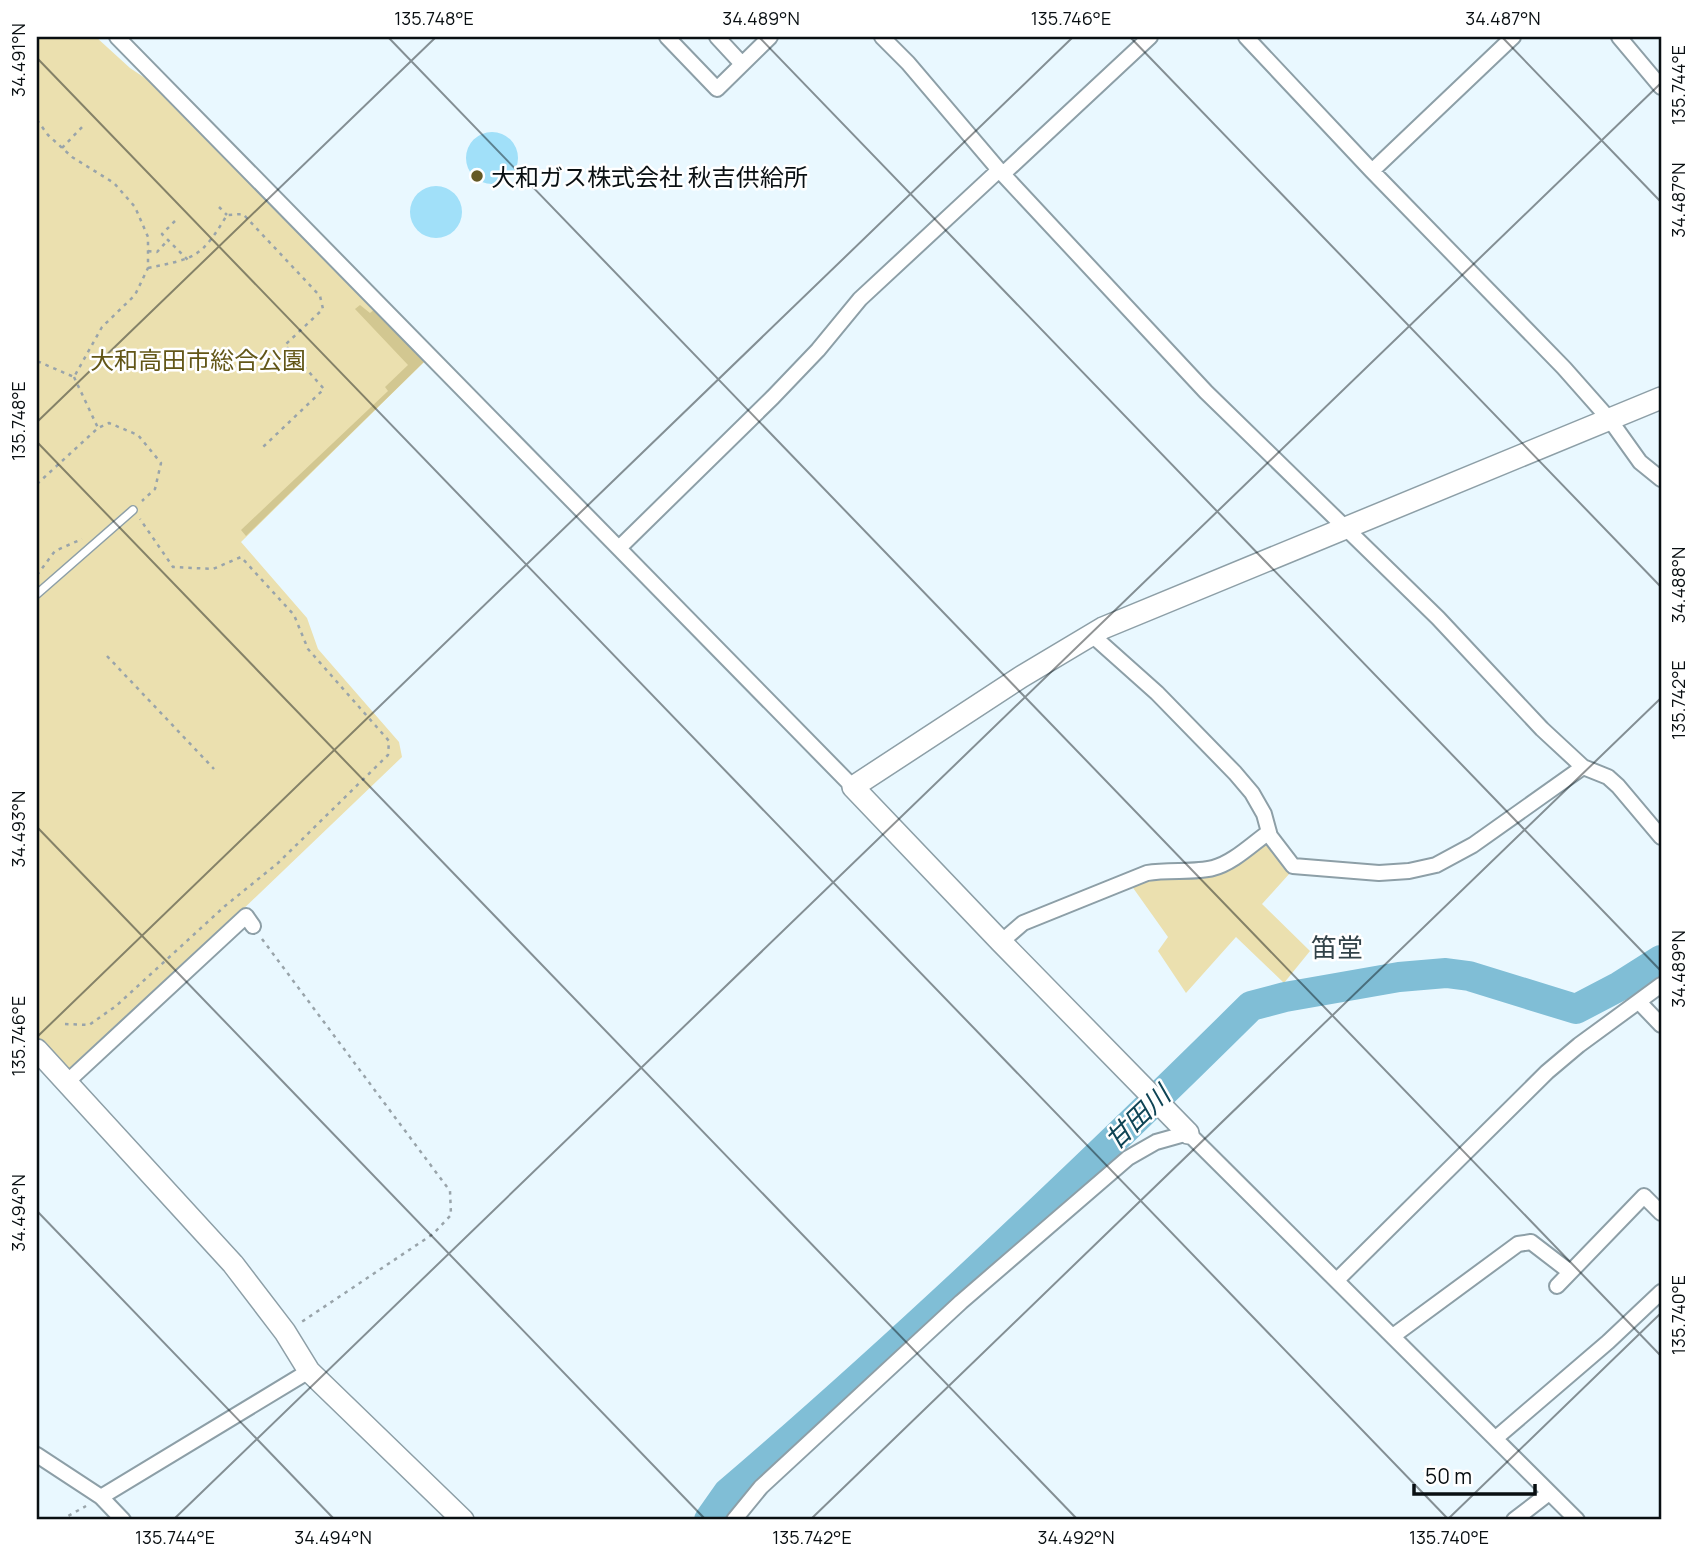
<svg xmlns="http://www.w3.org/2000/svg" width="1698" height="1557" font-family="Manrope,'Noto Sans JP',sans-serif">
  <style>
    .green { fill: #ebe0af }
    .forest { fill: #d2c791 }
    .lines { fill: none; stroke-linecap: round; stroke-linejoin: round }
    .river { stroke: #80bed6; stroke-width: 30 }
    .building { fill: #a1e0f9 }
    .lane-casing { stroke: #8d9fa7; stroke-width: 10 }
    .street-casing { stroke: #8d9fa7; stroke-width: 18 }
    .secondary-casing { stroke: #8d9fa7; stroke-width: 24 }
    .path { stroke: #99a4aa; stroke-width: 2.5; stroke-dasharray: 3.5 5; stroke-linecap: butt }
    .lane { stroke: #fff; stroke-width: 7 }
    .street { stroke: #fff; stroke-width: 14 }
    .secondary { stroke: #fff; stroke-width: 21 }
    .ticks { fill: none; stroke: #090f12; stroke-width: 2; stroke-opacity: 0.45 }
    .poi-dot { fill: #645925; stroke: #fff; stroke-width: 2.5 }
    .labels { text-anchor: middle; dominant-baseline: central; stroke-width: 5; stroke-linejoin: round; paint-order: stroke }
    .poi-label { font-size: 24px; fill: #090f12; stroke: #fff; text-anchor: start }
    .park-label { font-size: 24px; fill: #625617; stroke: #fff }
    .neighbourhood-label { font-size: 26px; fill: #324248; stroke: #fff }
    .water-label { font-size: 26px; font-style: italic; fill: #0e4455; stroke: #fff }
    .neatline { fill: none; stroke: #090f12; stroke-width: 2.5 }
    .ticks-label { font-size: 18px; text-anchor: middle; fill: #090f12 }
  </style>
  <rect width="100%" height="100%" fill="#e9f8ff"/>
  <path class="green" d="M37,37H96L130,68L148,80L426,360L241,542L307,618L318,649L399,742L402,757L69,1076L37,1042Z
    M1265,843L1270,847L1290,873L1262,904L1310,951L1284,983L1236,937L1186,993L1158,951L1168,937L1131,885L1160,878L1217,876Z"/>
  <path class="forest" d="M360,305L370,313L375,309L426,360L246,536L241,530L388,391L385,387L408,365L355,309Z"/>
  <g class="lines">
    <path class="river" d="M709,1520L728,1493C909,1338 1082,1173 1251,1006L1285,997L1399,977L1446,973L1469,976L1576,1009L1620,986L1661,960"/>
  </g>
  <path class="building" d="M466 158a26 26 0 1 1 52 0a26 26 0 1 1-52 0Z
    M410 212a26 26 0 1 1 52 0a26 26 0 1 1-52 0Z"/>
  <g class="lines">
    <g class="lane-casing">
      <path id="lane" d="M37,594L133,510"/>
    </g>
    <g class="street-casing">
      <path id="street" d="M117,37L853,787
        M667,37L717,89L770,37
        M717,37L742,64
        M882,37L908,63L999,170L1206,392L1438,618L1542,729L1583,767L1608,777L1618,786L1661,837
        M1246,37L1372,171L1564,368L1610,420L1640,462L1661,479
        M1619,37L1661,87
        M1372,171L1513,37
        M1003,174L1150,37
        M619,548L773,397L818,350L860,299L999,170
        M1092,635L1157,693L1235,773L1252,793L1264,814L1270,836L1293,866L1379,873L1409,871L1436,865L1473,845L1583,767
        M1001,942L1023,923L1147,873C1168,869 1195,873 1213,868C1233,863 1252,844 1269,832
        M1639,1002L1661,1025
        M67,1082L246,916L253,926
        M1337,1280L1547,1072L1579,1045L1661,985
        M1557,1286L1644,1196L1661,1213
        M1393,1336L1518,1244L1531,1242L1570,1272
        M1496,1438L1608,1342L1661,1292
        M37,1455L101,1497L123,1520
        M101,1497L309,1371
        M734,1520L761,1487L961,1302L1128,1158L1156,1142L1188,1133L1577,1520
        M1514,1520L1549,1493"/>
    </g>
    <g class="secondary-casing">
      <path id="secondary" d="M37,1050L233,1264L285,1332L309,1371L463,1520
        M1188,1133L1001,942L853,787L1021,677L1103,628L1661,398"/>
    </g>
    <path class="path" d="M37,120L48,135L72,157L114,183L135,207L148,237V268L135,295L102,327L74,377L37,361
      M62,148L83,126
      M219,207L227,215
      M175,221L162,234L188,260
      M148,251L157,252L168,240
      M148,268C196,258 201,258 227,215L243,214L320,296L323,309L285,345L324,389L263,447
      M74,377L98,428
      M37,484L98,428L109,423L138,435L161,463L155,489L142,501
      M37,575L55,551L82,539
      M107,656L214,769
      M262,939L450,1191L451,1215L433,1234L300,1323
      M65,1024L89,1025L116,1006L225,906L278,863L388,755L389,741L308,649L294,615L241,557L213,569L173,567L140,519
      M61,1520L86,1506"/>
    <use href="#lane" class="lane"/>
    <use href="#street" class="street"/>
    <use href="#secondary" class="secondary"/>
  </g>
  <path class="ticks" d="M388,37L1661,1356M759,37L1661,971M1130,37L1661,587M1502,37L1661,202M37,58L1449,1520M37,422L436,37M37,442L1078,1520M37,827L706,1520M37,1037L1073,37M37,1211L335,1520M173,1520L1661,83M810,1520L1661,698M1447,1520L1661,1313"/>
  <circle class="poi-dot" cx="477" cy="176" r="7"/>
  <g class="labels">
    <g class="poi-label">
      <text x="491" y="176">大和ガス株式会社 秋吉供給所</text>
    </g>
    <g class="park-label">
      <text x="198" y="359">大和高田市総合公園</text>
    </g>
    <g class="neighbourhood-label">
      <text x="1337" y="947">笛堂</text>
    </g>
    <g class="water-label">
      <text transform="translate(1137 1117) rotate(-44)">甘田川</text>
    </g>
  </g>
  <rect width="1698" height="1557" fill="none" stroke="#ffffff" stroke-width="77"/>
  <path d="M1414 1484v10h121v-10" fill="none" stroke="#090f12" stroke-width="3.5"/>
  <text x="1425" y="1484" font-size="21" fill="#090f12" stroke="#ffffff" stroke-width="5" paint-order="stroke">50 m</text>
  <rect x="38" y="38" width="1622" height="1480" class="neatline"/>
  <g class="ticks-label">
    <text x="434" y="25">135.748°E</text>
    <text x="761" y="25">34.489°N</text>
    <text x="1071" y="25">135.746°E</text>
    <text x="1503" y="25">34.487°N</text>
    <text transform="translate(19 60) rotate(-90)" y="6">34.491°N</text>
    <text transform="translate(1679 85) rotate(-90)" y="6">135.744°E</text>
    <text transform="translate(1679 200) rotate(-90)" y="6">34.487°N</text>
    <text transform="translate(19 421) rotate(-90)" y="6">135.748°E</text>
    <text transform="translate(1679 585) rotate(-90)" y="6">34.488°N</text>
    <text transform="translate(1679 700) rotate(-90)" y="6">135.742°E</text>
    <text transform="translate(19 829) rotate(-90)" y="6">34.493°N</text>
    <text transform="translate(1679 969) rotate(-90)" y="6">34.489°N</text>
    <text transform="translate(19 1036) rotate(-90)" y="6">135.746°E</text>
    <text transform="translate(19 1213) rotate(-90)" y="6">34.494°N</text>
    <text transform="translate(1679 1315) rotate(-90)" y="6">135.740°E</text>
    <text x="175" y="1544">135.744°E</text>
    <text x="333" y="1544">34.494°N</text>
    <text x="812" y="1544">135.742°E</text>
    <text x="1076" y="1544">34.492°N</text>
    <text x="1449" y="1544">135.740°E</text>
  </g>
</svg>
